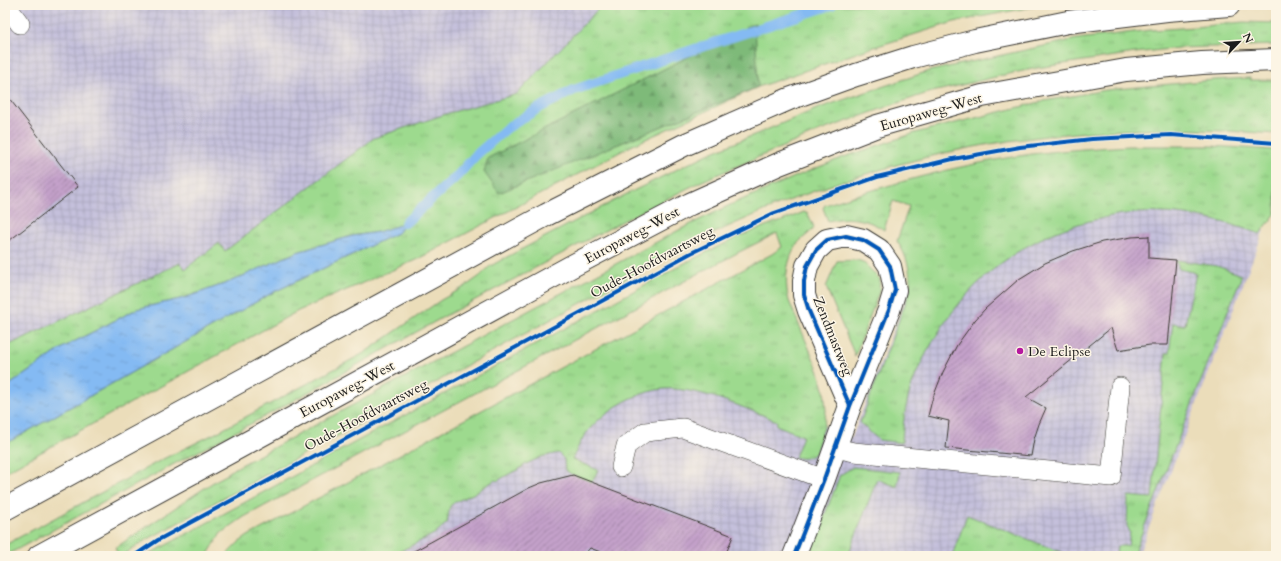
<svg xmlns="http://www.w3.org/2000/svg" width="1281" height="561" font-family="Cardo,serif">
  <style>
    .industrial { fill: url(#industrial-grid) }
    .grass { fill: url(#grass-tufts); stroke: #5c7b55 }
    .forest { fill: url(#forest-firs); stroke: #4d6b4a }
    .water { fill: url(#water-ripples); stroke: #506b88 }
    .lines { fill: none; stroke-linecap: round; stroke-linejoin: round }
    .stream { stroke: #84baf3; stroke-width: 10 }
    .building { fill: url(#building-hatch) }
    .lane-casing { stroke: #3b3934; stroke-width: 20 }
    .street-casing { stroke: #3b3934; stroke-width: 24 }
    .primary-casing { stroke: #3b3934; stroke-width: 24 }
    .lane { stroke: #fff; stroke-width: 19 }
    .street { stroke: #fff; stroke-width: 22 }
    .primary { stroke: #fff; stroke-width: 22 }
    .cycleway-casing { stroke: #fcf5e5; stroke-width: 6 }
    .cycleway { stroke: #0057b8; stroke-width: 4 }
    .poi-dot { fill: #b5179e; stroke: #fcf5e5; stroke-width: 1.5 }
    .labels { text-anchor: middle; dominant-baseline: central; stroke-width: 3; stroke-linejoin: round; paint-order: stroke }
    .street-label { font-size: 14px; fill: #1c1c1c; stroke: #fcf5e5 }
    .poi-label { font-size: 14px; fill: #1c1c1c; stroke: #fcf5e5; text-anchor: start }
  </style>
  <defs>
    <pattern id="industrial-grid" width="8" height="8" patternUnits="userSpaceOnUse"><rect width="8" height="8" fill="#c4c0db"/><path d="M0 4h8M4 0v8" fill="none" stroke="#a8a4bb"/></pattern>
    <pattern id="grass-tufts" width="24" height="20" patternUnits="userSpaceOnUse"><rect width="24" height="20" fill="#9dda8e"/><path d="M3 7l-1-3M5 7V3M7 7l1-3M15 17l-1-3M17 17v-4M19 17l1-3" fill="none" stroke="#87ba7a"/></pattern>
    <pattern id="forest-firs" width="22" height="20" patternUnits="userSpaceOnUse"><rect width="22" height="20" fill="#7eba79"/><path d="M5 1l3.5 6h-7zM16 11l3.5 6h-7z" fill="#6c9f68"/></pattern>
    <pattern id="water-ripples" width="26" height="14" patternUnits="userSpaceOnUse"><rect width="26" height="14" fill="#84baf3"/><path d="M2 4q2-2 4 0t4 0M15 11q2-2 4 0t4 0" fill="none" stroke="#719fd0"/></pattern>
    <pattern id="building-hatch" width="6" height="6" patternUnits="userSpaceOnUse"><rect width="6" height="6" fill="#c4a1ca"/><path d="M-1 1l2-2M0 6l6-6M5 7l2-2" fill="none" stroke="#9e82a3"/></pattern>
  </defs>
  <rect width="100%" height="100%" fill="#fcf5e5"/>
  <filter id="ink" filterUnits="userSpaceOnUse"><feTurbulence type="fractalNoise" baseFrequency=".025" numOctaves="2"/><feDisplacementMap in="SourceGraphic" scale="8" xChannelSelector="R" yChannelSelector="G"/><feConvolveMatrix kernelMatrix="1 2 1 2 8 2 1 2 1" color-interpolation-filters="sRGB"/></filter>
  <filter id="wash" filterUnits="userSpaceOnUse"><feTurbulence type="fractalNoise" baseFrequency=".012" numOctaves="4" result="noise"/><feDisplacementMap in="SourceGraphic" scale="16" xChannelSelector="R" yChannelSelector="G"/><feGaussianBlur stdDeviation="0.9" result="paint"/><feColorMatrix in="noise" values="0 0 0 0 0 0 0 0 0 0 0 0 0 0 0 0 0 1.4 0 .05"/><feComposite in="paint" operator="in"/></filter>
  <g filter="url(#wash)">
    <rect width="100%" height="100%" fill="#ebddba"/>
    <path class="industrial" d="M5,5H648L5,455Z
      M1276,199L1138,556H319L629,387L676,377L783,410L852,437L905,299L921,251L937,224Z"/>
    <path class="grass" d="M602,5H1043L954,22L865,50L758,87L633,145L418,259L298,311L5,472V444L272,293L399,232L404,224L378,232L352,236L297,252L227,283L184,298L137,309L64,347L5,388V347L180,263L185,269L219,243L225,251L374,138L449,113L517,94Z
      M1243,22L1276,23V45L1178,48L1135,53L1037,68L1004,75L928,93L892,105L820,131L700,182L621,222L447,315L262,418L178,462L5,556V545L163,459L216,433L364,353L441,300L466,286L480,276L489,267L503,259L625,195L708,154L819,108L929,71L1030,49L1077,39L1151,30L1195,27Z
      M1250,78V80H1276V134C1195,128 1112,127 1031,138C974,145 917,158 863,175C801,193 742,220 684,247L139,544L122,556H119L115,548L215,481L228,474V472L679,230L730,205L804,173L844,157L915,133L1044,101L1106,90L1214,80Z
      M1129,146H1211L1276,150V213L1260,234C1216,218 1171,209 1124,214C1113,215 1104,218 1094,220C1023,236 966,282 931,345C921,362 913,379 908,398C904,413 903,428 902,443L879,440L860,423L910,291C911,273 908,257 897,241L909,206L893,201L884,230C867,218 848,216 828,221L823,208L825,205C893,183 961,164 1032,154C1064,150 1097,148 1129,146Z
      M804,212L808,214L814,227C811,233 803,237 798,243C786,260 784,281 789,301L819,372L824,389L826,411L824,427L815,454H814C807,459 802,459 795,457L803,436L776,425L777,421C744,408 710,392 675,389C643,386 600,411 583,438C579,444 576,452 572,459L598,470L592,482L571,474L565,470L564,459L558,453L541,457L526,464L518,470L509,474L497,481L495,480L473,494L455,502L450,506L447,523L434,534L391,556H225L238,543L248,536L772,254L782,247L777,233L739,252L244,517L221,533L207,556H146L685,263L740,236L776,222L777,223Z
      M857,260L863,262L880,279L879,292L855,356L826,287L837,261Z
      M1176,260L1217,266L1242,275L1133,556H1116L1117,546H1128L1130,532L1127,526L1128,496L1152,498L1166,353H1169L1173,323L1185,325L1196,273L1179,269Z
      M853,467L900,472L897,487L877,479L848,556H809L840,475Z
      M967,515L1063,553L1062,556H952Z"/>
    <path class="forest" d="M755,23L758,87L499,193L484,172L488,158Z"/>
    <path class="water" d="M405,223L399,232L272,293L5,444V388L64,347L137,309L184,298L227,283L297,252L352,236L378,232Z"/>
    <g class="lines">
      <path class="stream" d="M405,223L458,175L476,155L507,128L539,108L574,90L698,48L832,5"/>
    </g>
    <g id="blocks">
      <path class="building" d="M5,93L78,187L5,244Z
        M1149,236V258L1176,260L1168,345H1150L1118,350L1111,328L1026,397L1046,408L1039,424L1034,439L1031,456L946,448L949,421L928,416L932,400L943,372L957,345L975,320L985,309L1019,279L1045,263L1073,251L1102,242L1132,237Z
        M573,475L733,536L725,556H611L590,548L583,556H405L529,488L541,483Z"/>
    </g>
  </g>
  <g filter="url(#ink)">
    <use href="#blocks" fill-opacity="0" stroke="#3b3934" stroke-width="1"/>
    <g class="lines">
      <g class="lane-casing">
        <path id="lane" d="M6,5L20,24
          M835,448L854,452L1111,477L1120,387
          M621,467L626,446L645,432L683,428L824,479"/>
      </g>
      <g class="street-casing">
        <path id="street" d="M794,556L824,479L850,406L889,310L895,290L890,266L879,250L863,240L846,236L827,240L816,250L807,266L804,281V295L809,311L850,406"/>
      </g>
      <g class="primary-casing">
        <path id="primary" d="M5,509L546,215L684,145L789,99L856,75L913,57L975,41L1068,22L1167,10L1229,5
          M39,556L574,265L690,204L779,164L877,126L982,96L1126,70L1202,63L1276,60"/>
      </g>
      <use href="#lane" class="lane"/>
      <use href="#street" class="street"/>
      <use href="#primary" class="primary"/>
      <g class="cycleway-casing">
        <path id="cycleway" d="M134,556L158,540L691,253L772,214L877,177L953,159L1020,147L1092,139L1171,135L1276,143
          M794,556L824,479L850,406L889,310L895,290L890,266L879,250L863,240L846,236L827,240L816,250L807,266L804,281V295L809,311L850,406"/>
      </g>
      <use href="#cycleway" class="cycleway"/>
    </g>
  </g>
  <circle class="poi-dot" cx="1020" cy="351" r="4"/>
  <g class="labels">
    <g class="street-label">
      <text transform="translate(931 112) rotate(-16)">Europaweg-West</text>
      <text transform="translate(632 235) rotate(-28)">Europaweg-West</text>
      <text transform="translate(652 262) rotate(-28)">Oude-Hoofdvaartsweg</text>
      <text transform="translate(833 336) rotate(68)">Zendmastweg</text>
      <text transform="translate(347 389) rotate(-28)">Europaweg-West</text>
      <text transform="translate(366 415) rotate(-28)">Oude-Hoofdvaartsweg</text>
    </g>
    <g class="poi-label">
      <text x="1028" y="351">De Eclipse</text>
    </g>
  </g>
  <rect width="1281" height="561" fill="none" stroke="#fcf5e5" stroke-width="20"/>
  <g transform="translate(1239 42) rotate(65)" stroke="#fcf5e5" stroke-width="3" paint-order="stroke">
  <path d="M0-3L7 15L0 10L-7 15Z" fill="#1c1c1c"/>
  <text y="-6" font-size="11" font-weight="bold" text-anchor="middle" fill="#1c1c1c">N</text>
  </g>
</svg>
